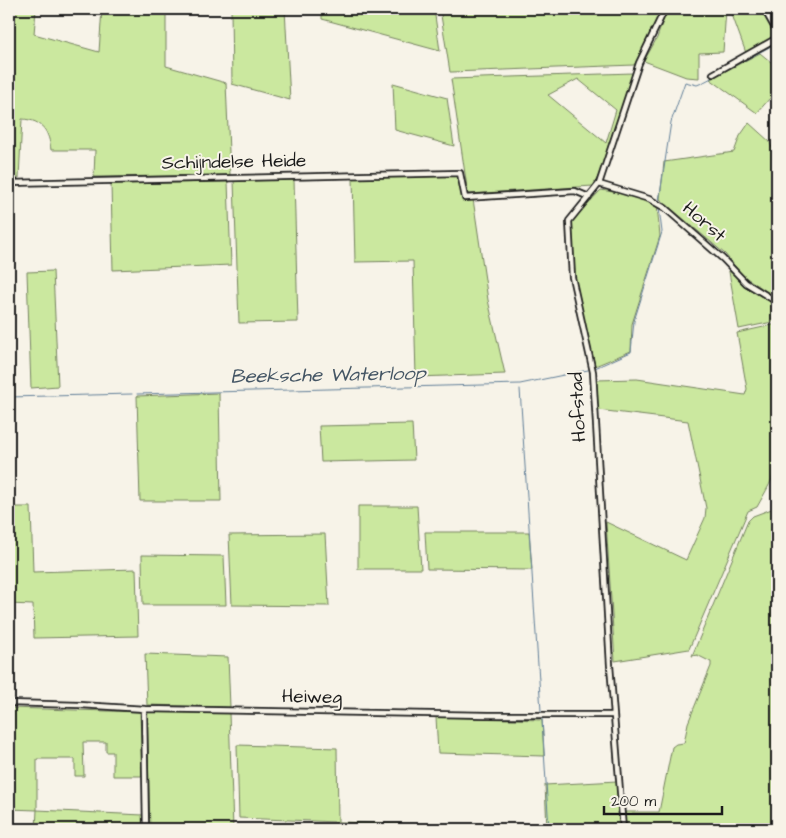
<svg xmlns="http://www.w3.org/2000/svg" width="786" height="838" font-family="'Architects Daughter',sans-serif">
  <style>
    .green { fill: #cbe89f; stroke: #74825e; fill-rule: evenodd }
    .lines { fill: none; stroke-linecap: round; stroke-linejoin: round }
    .stream { stroke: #607e98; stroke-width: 1 }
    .minor-casing { stroke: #1c1c1c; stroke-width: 8 }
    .minor { stroke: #f7f3e8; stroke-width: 4.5 }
    .labels { text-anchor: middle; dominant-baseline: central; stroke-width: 4; stroke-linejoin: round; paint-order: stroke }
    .street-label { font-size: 19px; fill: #1c1c1c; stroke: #f7f3e8 }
    .water-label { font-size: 20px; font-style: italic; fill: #445564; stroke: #f7f3e8 }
  </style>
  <rect width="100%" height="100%" fill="#f7f3e8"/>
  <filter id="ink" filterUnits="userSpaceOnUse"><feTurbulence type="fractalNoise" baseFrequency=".02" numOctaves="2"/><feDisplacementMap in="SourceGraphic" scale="10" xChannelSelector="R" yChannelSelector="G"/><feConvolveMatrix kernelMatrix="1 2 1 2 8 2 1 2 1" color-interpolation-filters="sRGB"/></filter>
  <g filter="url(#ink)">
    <path class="green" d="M9,9H36L34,34L99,52L102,9H166V66L226,83L230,175L94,177L95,150H51C49,132 43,120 22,119L19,178L9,179Z
      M231,9H285L290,100L232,84Z
      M322,9H434L440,51L322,19Z
      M440,9H661L649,42L634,65L452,72H450Z
      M667,9H726L723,52L699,53V78L686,77L644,61L657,38Z
      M730,9H761L776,36L746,53Z
      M760,53L777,67V90L757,113L710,79Z
      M633,73L601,171L593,186L468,194L451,79ZM578,79L616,110L606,143L548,95Z
      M393,83L447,98L454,146L395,130Z
      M749,123L770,142L772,148L777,142V298L742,275L725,254L660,199L664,162L734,152L740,136Z
      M458,176L463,197L473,199L488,300L505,374L416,377L413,261L355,262L353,178Z
      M294,180L298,322L239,323L234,181Z
      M228,182L231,265L113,270L111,184Z
      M601,190L631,195L657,205L660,236L632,324L631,351L595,366L574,277L571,221Z
      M728,266L747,286L777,304V321L739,329Z
      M53,271L58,386L31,388L27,272Z
      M777,324V430C773,445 778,447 777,461C776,476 764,494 757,507L748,511L689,649L615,661L606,522L686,560L705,518L706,508L688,421L598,410L596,380L637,379L745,395L747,389L737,333Z
      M219,393L221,501H140L137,396Z
      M412,424L414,460L321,462L319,426Z
      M358,506H417L421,569H358Z
      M9,507H31L33,572L136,569L138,636L34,638L33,605L9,604Z
      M777,507V829H626L625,812H659L672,747L676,744L684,743L688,723L711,666V662L697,655L692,656L748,521L753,516Z
      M529,532L532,570L427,569L425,532Z
      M325,534L329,606L232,605L229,535Z
      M142,555L224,556L226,605H143Z
      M145,654L228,657L230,707L147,705Z
      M9,708L140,712L142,776H113V752H106V742H83L84,776H75V759H37V810L143,815V829H36L37,810L9,809Z
      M147,711L229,713L233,829H150Z
      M436,717L542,720L544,756L438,753Z
      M237,745L337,748L338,822L436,825V829H338L337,822L239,818Z
      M617,781L621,829H547L545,785Z"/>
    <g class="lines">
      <path class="stream" d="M659,201L671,122L685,82L697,85L702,83L777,43
        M595,368L631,352L634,321L662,232L659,208
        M520,389L541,711
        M137,394L520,384L588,370
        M9,397L132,394
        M542,719L549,829"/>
      <g class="minor-casing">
        <path id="minor" d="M764,9L777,32
          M713,74L777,38
          M9,183L460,173L465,198L575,191L589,197
          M599,184L649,199L665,208L723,259L746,283L777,302
          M9,703L80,705L145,709L488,715H614
          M144,709L146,829
          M623,829L610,665L593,372L572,277L569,221L599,184L639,63L665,9"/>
      </g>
      <use href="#minor" class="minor"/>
    </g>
  </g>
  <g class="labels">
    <g class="street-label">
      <text transform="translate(234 162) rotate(-1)">Schijndelse Heide</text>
      <text transform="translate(704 222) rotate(41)">Horst</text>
      <text transform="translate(578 407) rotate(-93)">Hofstad</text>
      <text transform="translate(312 697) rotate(1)">Heiweg</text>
    </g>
    <g class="water-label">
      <text transform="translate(328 375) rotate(-1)">Beeksche Waterloop</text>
    </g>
  </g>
  <rect width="786" height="838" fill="none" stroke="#f7f3e8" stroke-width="30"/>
  <rect x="15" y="15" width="756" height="808" fill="none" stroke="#1c1c1c" stroke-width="2" filter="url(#ink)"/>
  <path d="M604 806v8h118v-8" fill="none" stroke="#1c1c1c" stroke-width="2.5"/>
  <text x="611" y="806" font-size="15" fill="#1c1c1c" stroke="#f7f3e8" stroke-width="4" paint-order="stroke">200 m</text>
</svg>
